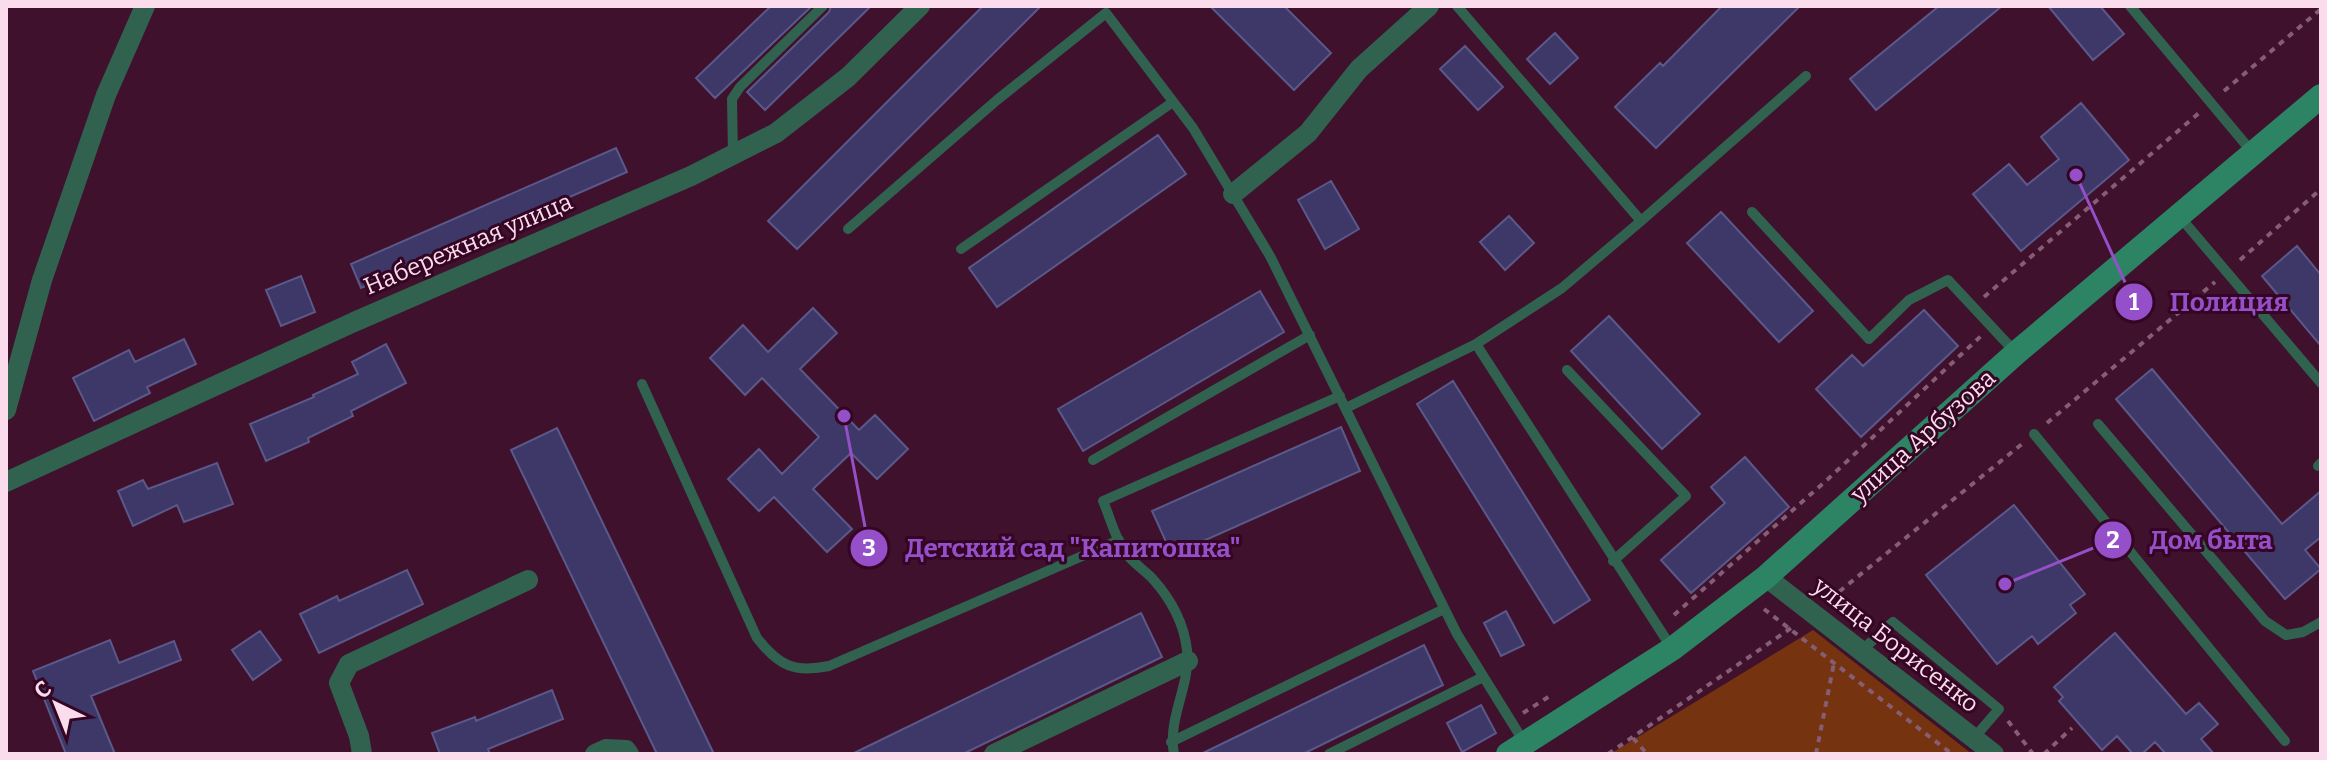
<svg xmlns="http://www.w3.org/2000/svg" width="2327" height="760" font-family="Bitter,serif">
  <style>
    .green { fill: #75340f }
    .building { fill: #3d3868; stroke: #5b588a; stroke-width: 2 }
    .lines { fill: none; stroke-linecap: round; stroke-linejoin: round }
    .path { stroke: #855d75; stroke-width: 4; stroke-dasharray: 6 6; stroke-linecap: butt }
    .lane { stroke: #30624f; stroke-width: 10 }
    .street { stroke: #30624f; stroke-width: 20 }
    .secondary { stroke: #2d8465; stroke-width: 24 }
    .labels { text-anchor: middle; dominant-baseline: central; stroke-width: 6; stroke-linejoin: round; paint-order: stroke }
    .street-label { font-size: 24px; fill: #fbdcec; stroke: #340623 }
    .leader { fill: none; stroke: #954fc8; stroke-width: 3 }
    .callout-dot { fill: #954fc8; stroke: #340623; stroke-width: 3 }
    .mark-label { font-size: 24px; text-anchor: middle; font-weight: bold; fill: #fff }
    .callout-label { font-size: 26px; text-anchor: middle; font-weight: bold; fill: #954fc8; stroke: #340623; stroke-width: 6; stroke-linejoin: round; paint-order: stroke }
  </style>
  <rect width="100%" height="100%" fill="#3f112d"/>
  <path class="green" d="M1813,630L1972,754H1610Z"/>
  <path class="building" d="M771,6H812L715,98L696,78Z
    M831,6H871L765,110L747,92L829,12Z
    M983,6H1041L797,249L768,221Z
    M1210,6H1284L1331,53L1294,90Z
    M1722,6H1800L1656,148L1615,107L1660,63L1663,66Z
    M1939,6H2002L1876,110L1850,79Z
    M2048,6H2100L2124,34L2093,60Z
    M1555,33L1578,58L1550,84L1527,59Z
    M1465,46L1503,87L1478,110L1440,69Z
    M2081,103L2129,160L2021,251L1973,194L2009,164L2027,185L2059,159L2041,137Z
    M1158,135L1186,174L997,307L969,268Z
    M616,148L627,172L361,288L351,264Z
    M1331,181L1359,229L1325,249L1298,200Z
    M1721,212L1813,311L1779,342L1687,243Z
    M1509,216L1534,243L1505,270L1480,242Z
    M2297,246L2321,275V346L2262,276Z
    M301,276L315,312L281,326L266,290Z
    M1260,291L1284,332L1083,451L1058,409Z
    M813,308L837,333L800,369L859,430L875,415L908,449L877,479L851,453L813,489L852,529L827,552L774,497L759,511L728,479L759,449L782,474L819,437L762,378L745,395L710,358L743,325L768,352Z
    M1924,310L1958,346L1861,437L1816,389L1852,355L1863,366Z
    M1609,316L1700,414L1662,449L1571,351Z
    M184,339L196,364L147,387L150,393L94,421L73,378L129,350L135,362Z
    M386,344L406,383L351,411L353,416L308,438L309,442L266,461L250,424L314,397L313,395L358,374L352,362Z
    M2152,369L2282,524L2321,491V537L2305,550L2321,569L2285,599L2116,399Z
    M1453,381L1590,600L1554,623L1417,404Z
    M1341,427L1360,471L1172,555L1152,511Z
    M557,428L714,754H657L511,450Z
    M1745,457L1789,507L1691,593L1661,560L1725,503L1711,487Z
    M217,463L233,504L184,522L177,505L133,526L118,491L143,480L148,489Z
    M2014,505L2085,594L2070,605L2076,613L2038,644L2032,636L1997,664L1926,575Z
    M407,570L423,604L319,653L300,614L337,596L339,601Z
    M1506,611L1524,645L1501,656L1484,623Z
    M1141,613L1162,657L963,754H852Z
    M260,631L281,660L253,680L232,650Z
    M2115,633L2186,714L2199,703L2218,724L2201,739L2214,754H2166L2155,742L2142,754H2133L2117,736L2102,750L2059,701L2063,697L2054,687Z
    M110,640L119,663L174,641L181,660L91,696L115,754H66L33,671Z
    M1424,645L1443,685L1303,754H1201Z
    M552,690L563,719L488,749L490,754H440L432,733L475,717L476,721Z
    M1481,705L1496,733L1462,752L1447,723Z"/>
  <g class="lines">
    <path class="path" d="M2224,91L2321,9
      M2240,260L2321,189
      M1984,297L2199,113
      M2047,423L2215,282
      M1830,599L2022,444
      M1764,609L1952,754
      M1674,615L1828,479L1981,336
      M1523,713L1553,694
      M2008,721L2033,754
      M1633,738L1647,754
      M1608,754L1794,626
      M1816,754L1834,663
      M2044,754L2072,728"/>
    <path class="lane" d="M1457,6L1641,221L1562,288L1476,344
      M2130,6L2252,152
      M733,154L732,99L740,87L823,6
      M1752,212L1869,339L1909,300L1948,280L2016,353
      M2180,217L2321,383
      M1641,221L1806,76
      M848,229L997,100L1106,13L1193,128L1270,256L1457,634L1524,742
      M961,249L1173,102
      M1567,370L1686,496L1613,561
      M642,384L757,638C779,666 794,673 829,666L1119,540
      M1346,408L1476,344L1671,647
      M2098,424L2265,621L2286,635L2303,632L2321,622
      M2034,434L2285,741
      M1093,460L1310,335
      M2318,466L2321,463
      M1861,651L1893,622L1999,709L1974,738
      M1171,742L1444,609
      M1174,754C1167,718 1191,685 1187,650C1184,623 1170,598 1152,578C1143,569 1133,563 1125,552C1115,538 1110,517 1103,501L1340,396
      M1329,754L1483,677"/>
    <path class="street" d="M1233,194L1308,133L1359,69L1429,6
      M6,410L42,280L106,95L145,6
      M6,482L354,322L691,176L776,133L848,77L920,6
      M1766,577L1994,754
      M362,754L359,736L339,683L349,664L528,580
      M595,754L606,749L626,750L629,754
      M994,754L1188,661"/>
    <path class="secondary" d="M1508,754L1672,649L1766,577L2016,353L2321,96"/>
  </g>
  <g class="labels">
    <g class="street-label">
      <text transform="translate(468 244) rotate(-23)">Набережная улица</text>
      <text transform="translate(1923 436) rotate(-42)">улица Арбузова</text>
      <text transform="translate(1896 645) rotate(38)">улица Борисенко</text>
    </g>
  </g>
  <path class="leader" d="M2076 175L2134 302M2005 584L2113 540M844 416L869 548"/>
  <g class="callout-dot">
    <circle cx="2076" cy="175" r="8"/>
    <circle cx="2005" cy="584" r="8"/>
    <circle cx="844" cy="416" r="8"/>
    <circle cx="2134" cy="302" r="20"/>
    <circle cx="2113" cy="540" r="20"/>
    <circle cx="869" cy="548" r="20"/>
  </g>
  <g class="mark-label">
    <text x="2134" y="310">1</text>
    <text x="2113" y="548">2</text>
    <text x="869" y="556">3</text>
  </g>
  <g class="callout-label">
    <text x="2229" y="311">Полиция</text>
    <text x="2211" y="549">Дом быта</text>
    <text x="1073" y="557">Детский сад "Капитошка"</text>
  </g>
  <rect width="2327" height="760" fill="none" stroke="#fbdcec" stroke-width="16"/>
  <g transform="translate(56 704) rotate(317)" stroke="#340623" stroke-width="6" paint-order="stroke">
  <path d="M0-6L14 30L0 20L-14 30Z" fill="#fbdcec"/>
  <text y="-12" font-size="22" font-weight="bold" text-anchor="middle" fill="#fbdcec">С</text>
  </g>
</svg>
